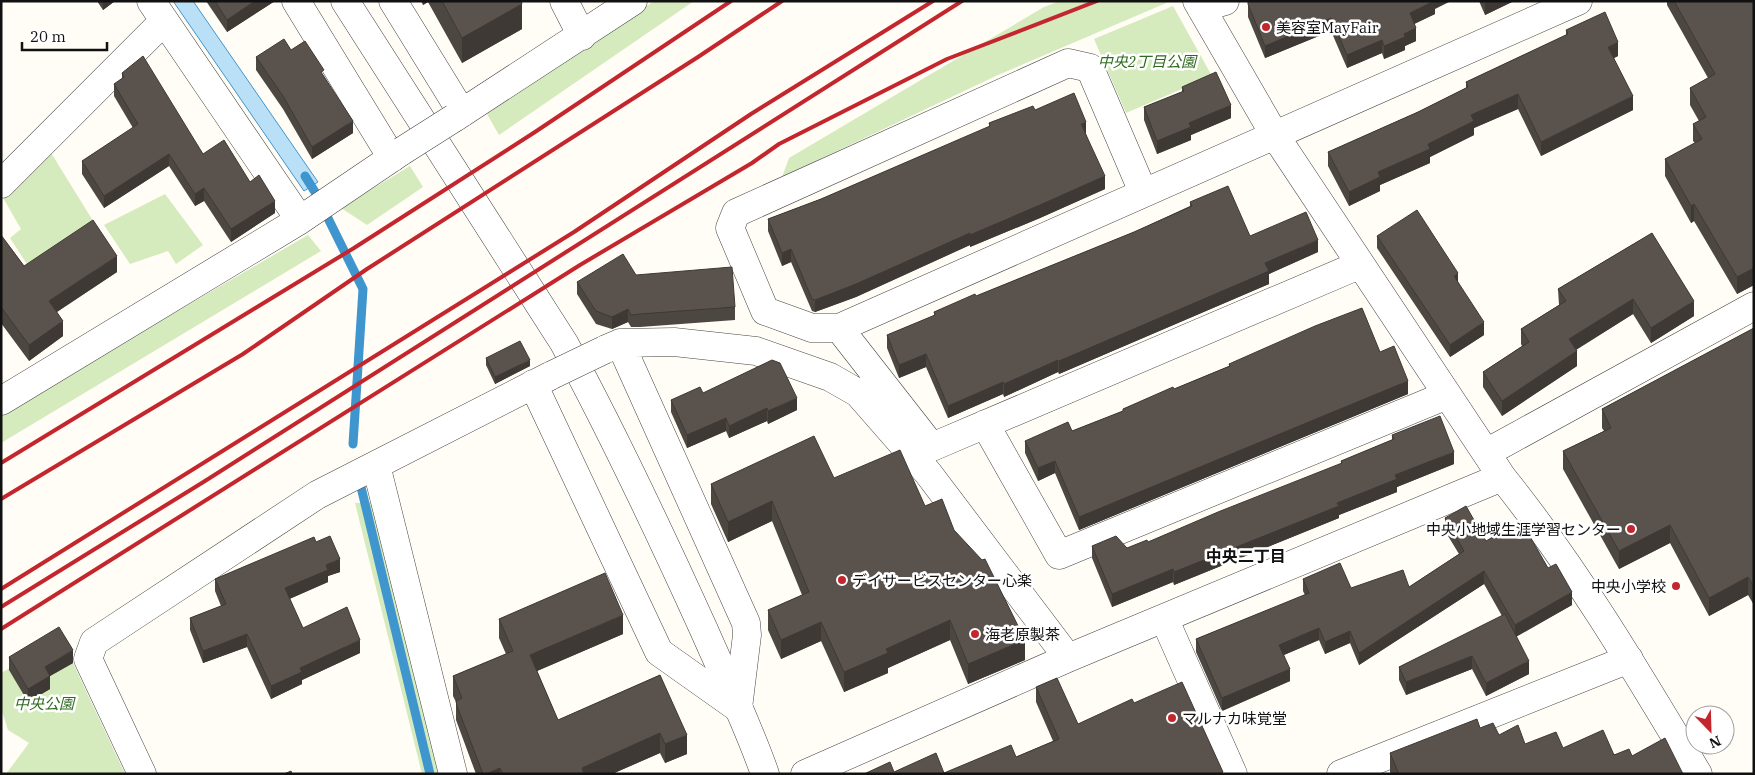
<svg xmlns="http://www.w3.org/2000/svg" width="1755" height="775" font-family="'IBM Plex Serif','Noto Sans JP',serif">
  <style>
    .green { fill: #d5ebbd }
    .water { fill: #b9e0f7; stroke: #3f96cf }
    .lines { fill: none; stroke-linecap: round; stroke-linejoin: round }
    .stream { stroke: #3f96cf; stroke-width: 9 }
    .minor-casing { stroke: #444; stroke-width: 29 }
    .tertiary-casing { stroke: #444; stroke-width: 29 }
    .minor { stroke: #fff; stroke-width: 28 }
    .tertiary { stroke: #fff; stroke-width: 28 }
    .rail { stroke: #c4262e; stroke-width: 4 }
    .minor-bridge-casing { stroke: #444; stroke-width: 29; stroke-linecap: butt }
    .minor-bridge { stroke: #fff; stroke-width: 28 }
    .wall { fill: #4d4742 }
    .shaded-wall { fill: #3f3936 }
    .building { fill: #5a524d; stroke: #3f3936 }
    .poi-dot { fill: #c4262e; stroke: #fff; stroke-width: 2 }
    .labels { text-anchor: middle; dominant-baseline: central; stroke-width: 5; stroke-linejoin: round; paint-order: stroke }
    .poi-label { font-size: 15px; fill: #111; stroke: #fff; text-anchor: start }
    .park-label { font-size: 15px; font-style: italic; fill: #2f6b1f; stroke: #fff }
    .neighbourhood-label { font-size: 16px; font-weight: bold; fill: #111; stroke: #fff }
  </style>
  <rect width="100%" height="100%" fill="#fffdf5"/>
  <path class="green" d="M654,1H694L499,135L487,114Z
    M1060,1H1171L998,75L782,177L789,158L1044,7Z
    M1173,6L1212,76L1126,113L1094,39Z
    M48,148L95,224L30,269L10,238L21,229L2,196Z
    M410,166L423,187L367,225L341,208Z
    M165,194L203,245L176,264L168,251L130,264L104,225Z
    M308,235L321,251L1,443V414Z
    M373,502L444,774H422L355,503Z
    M66,637L73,663L125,774H6L29,743L8,730L1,708V673Z"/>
  <path class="water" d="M173,1H193L318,182L304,191Z"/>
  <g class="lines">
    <path class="stream" d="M305,176L315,192L363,289L353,444
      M361,487L430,774"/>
    <g class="minor-casing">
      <path id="minor" d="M151,1L300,220
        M296,1L392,158
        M393,1L462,113
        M564,1L582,36
        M1197,1L1274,134L1502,477C1576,569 1637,672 1698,774
        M1201,8L1225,1
        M454,118L633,1
        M1,184L164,21
        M1143,192L1090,68L1068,63L736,213L730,228L765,311L812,328H839L1578,1
        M839,328L932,447L1359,265
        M606,349L620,343L674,342L756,351L830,377L858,393L928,473L1068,658
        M533,384L659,652L738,708L747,635L746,623L620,343
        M1,401L300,220L402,151
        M985,424L1059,555L1447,395
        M1486,453L1754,306
        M376,465L453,774
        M1164,618L1233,774
        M142,774L88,659L94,642L317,495L550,376
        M805,774L1068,658L1502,477
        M1341,774L1629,659"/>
    </g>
    <g class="tertiary-casing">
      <path id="tertiary" d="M345,1L564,343C615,437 660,533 704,630C725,678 748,725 765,774"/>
    </g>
    <use href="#minor" class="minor"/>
    <use href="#tertiary" class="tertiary"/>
    <path class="rail" d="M1,463L354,248L535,132L731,1
      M1,499L243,354L367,269L698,57L782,1
      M1,589L574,232L751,114L933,1
      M1,607L205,481L962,1
      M1,629L580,265L752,163L779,144L947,59L1097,1"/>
    <g class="minor-bridge-casing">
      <path id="minor-bridge" d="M402,151L454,118
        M552,375L604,350"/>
    </g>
    <use href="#minor-bridge" class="minor-bridge"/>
  </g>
  <path class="wall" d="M97,1H115L103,10Z
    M206,1H275L227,32Z
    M421,1H521L522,29L462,63L428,2L423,5Z
    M1479,1H1514L1485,15Z
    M1667,1H1754V285L1737,294L1694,221L1691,223L1665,176V159L1695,143L1693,141V124L1699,121L1690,105V88L1708,78L1667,5Z
    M1248,4L1435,9V14L1414,24L1416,41L1405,46V50L1384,59L1382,53L1347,68L1331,31L1265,58L1248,17Z
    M1566,30L1618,56L1614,58L1633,110L1541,156L1518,109L1474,128V135L1430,157V163L1380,185V191L1349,206L1328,166V152L1418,112L1466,88V82L1566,35Z
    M291,50L324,77L353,133L312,159L283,109L256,70V57Z
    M122,73L203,154L250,182L275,213L231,242L204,201L195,206L169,166L104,208L82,174V161L133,128L114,96V84L122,79Z
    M1182,87L1231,118L1191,135V140L1157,154L1144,120V107L1182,92Z
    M1035,110L1086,134L1105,189L1040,218L970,247V245L856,297L815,312L812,311L791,262L782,266L768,231V219L821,199L989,127V123Z
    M1190,202L1250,236L1318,252L1269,274V284L1059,374L1058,372L1004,397L1003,394L948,418L926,367L899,378L887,348V335L934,316V312L976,296L1134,232L1190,206Z
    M1652,233L1694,316L1651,343L1633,314L1576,350L1577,366L1502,416L1483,387V372L1522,346L1521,344V329L1559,305L1558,289Z
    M1,235L24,266L117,272L57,312L63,336L29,361L1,323Z
    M1377,236L1458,282L1484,335L1450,357L1377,248Z
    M636,275L735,307V320L640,327H631L628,322L612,329L596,324L577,294V282Z
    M1754,328V605L1748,595L1709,616L1670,543L1619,569L1563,469V451L1604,431L1602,428V409Z
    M1380,352L1408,394L1079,530L1055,473L1038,481L1025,453V441L1072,431L1123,411V409L1174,389L1229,366V364Z
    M486,358L530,366L495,384L486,365Z
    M703,393L797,410L768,424L767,421L729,438L726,431L687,448L671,412V400Z
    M1392,435L1454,464L1397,487V492L1339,515V518L1174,585L1173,582L1112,607L1092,558V546L1127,548L1148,542L1341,464V461L1392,440Z
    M834,478L925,506L954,530L1025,660L968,684L950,640L888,668V673L844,692L821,641L781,659L768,630V610L802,595L772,521L728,542L711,504V484Z
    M1445,518L1486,541L1548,568L1572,605L1516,637L1529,674L1486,696L1472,669L1406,695L1399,680V667L1502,616L1484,584L1359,665L1350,643L1325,654L1319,640L1284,655L1290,681L1222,711L1196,652V639L1305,595L1303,591V579L1351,588L1409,587L1459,554L1445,531Z
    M316,542L340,572L328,576V582L289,599L303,628L360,653L302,680V684L271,699L247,647L203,663L190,630V618L221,606L215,591V579Z
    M499,619L623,634L537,671L558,720L660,675L687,754L665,763L660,753L612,774H476L456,720V702L453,696V676L506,654L499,638Z
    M9,657L73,663L50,676V689L28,702L9,670Z
    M1036,687L1078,724L1134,703L1223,774H864L894,772L944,773L1016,757L1053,741L1036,702Z
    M1480,728L1525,744L1632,756L1683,774H1391L1390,772V753Z"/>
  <path class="shaded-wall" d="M103,1H115L103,10Z
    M255,1H275L227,32V20Z
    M423,1H428V2L423,5Z
    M1433,1H1451L1435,9V14L1410,26V13Z
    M1486,1H1514L1485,15V2Z
    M522,4V29L462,63V38Z
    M1331,18V31L1265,58V46Z
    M1416,28V41L1405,46V50L1384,59V46L1404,34Z
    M1382,40V53L1347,68V55Z
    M1618,42V56L1608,61V47Z
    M1518,94V109L1474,128V135L1430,157V163L1380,185V191L1349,206V192L1378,172L1471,115Z
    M1633,96V110L1541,156V142Z
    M1231,105V118L1191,135V140L1157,154V141L1189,123Z
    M353,121V133L312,159V147Z
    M1086,122V135L1081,124Z
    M169,154V166L104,208V196Z
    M1105,176V189L1040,218L970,247V235Z
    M204,188V201L195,206V194Z
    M275,201V213L231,242V229Z
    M1694,204V221L1691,223V206Z
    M970,233V245L856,297L815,312V300Z
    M1318,240V252L1269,274V284L1059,374V361L1265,263Z
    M791,249V262L782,266V253Z
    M117,256V272L49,317V301Z
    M1754,268V285L1737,294V277Z
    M1458,273V285L1454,276Z
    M1633,299V314L1569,354V339Z
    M1694,301V316L1651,343V328Z
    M628,309V322L612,329V317Z
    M63,321V336L29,361V345Z
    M1484,322V335L1450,357V345Z
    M1577,351V366L1502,416V401Z
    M926,354V367L899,378V365Z
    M530,360V366L495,384V377Z
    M1058,360V372L1004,397V384Z
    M1408,381V394L1079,530V517Z
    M1003,382V394L948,418V406Z
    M797,398V410L768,424V411Z
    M767,408V421L729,438V426Z
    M726,418V431L687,448V435Z
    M1454,452V464L1397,487V492L1339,515V518L1174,585V572L1337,503L1395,475Z
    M1055,461V473L1038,481V468Z
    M772,501V521L728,542V522Z
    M1670,525V543L1619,569V551Z
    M340,559V572L328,576V582L285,601V588L326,565Z
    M1173,569V582L1112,607V594Z
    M1484,571V584L1359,665V653Z
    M1748,577V595L1709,616V598Z
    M1572,592V605L1515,637V625Z
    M623,615V634L530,674V655Z
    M950,620V640L888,668V673L844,692V672L886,649Z
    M821,622V641L781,659V640Z
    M1319,628V640L1279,657V645Z
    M1350,631V643L1325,654V642Z
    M247,634V647L203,663V651Z
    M360,640V653L302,680V684L271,699V686L300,668Z
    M1025,640V660L968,684V664Z
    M73,650V663L50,676V689L28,702V689L45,667Z
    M1472,656V669L1406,695V682Z
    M1529,661V674L1486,696V683Z
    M1290,669V681L1222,711V698Z
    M660,733V753L612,774H582V768Z
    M687,735V754L665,763V744Z
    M500,768V774H486Z"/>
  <path class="building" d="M215,1H255L227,20Z
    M442,1H521L522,4L462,38Z
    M1248,1H1434L1410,13L1416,28L1404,34L1405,37L1384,46L1382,40L1347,55L1331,18L1265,46L1248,4Z
    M1674,1H1754V268L1737,277L1694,204L1691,206L1665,159L1702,139L1693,124L1706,117L1690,88L1715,74Z
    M1605,12L1618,42L1608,47L1633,96L1541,142L1518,94L1471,115L1474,121L1428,144L1430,149L1378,172L1380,177L1349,192L1328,152L1418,112L1468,87L1466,82L1568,34L1566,30Z
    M284,39L291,50L305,41L324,70L321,72L353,121L312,147L283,96L256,57Z
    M143,56L203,154L224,140L250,182L259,175L275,201L231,229L204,188L195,194L169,154L104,196L82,161L138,124L114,84L124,77L122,73Z
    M1216,72L1231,105L1189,123L1191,127L1157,141L1144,107L1184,91L1182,87Z
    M1074,93L1086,122L1081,124L1105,176L1040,205L970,235V233L856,284L815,300L812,299L791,249L782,253L768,219L821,199L990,126L989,123L1033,106L1035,110Z
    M1228,186L1250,236L1306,212L1318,240L1265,263L1269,271L1059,361L1058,360L1004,384L1003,382L948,406L926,354L899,365L887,335L935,315L934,312L975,294L976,296L1134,232L1192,206L1190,202Z
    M1417,210L1458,273L1454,276L1484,322L1450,345L1377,236Z
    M93,220L117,256L49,301L63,321L29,345L1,307V235L24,266Z
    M1652,233L1694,301L1651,328L1633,299L1569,339L1577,351L1502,401L1483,372L1529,342L1521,329L1566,301L1558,289Z
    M623,254L636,275L732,267L735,307L640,314L631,315L628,309L612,317L596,311L577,282Z
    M1362,308L1380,352L1394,346L1408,381L1079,517L1055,461L1038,468L1025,441L1068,422L1072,431L1123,411V409L1173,387L1174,389L1230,366L1229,364L1315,326Z
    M1754,328V587L1748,577L1709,598L1670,525L1619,551L1563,451L1611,428L1602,409Z
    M520,341L530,360L495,377L486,358Z
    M772,360L780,363L797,398L768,411L767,408L729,426L726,418L687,435L671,400L700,387L703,393Z
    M1440,416L1454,452L1395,475L1397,479L1337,503L1339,506L1174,572L1173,569L1112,594L1092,546L1116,536L1127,548L1147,540L1148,542L1218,512L1342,463L1341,461L1394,439L1392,435Z
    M814,436L834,478L900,450L925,506L942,499L954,530L982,560L985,559L1025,640L968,664L950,620L886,649L888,653L844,672L821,622L781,640L768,610L809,592L772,501L728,522L711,484Z
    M1466,506L1486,541L1521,521L1548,568L1556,564L1572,592L1515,625L1484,571L1359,653L1350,631L1325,642L1319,628L1279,645L1290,669L1222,698L1196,639L1309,593L1303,579L1340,563L1351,588L1403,570L1409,587L1464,551L1445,518Z
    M330,536L340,559L326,565L328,570L285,588L303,628L347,607L360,640L300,668L302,672L271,686L247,634L203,651L190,618L226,604L215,579L314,537L316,542Z
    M605,573L623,615L530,655L558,720L660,675L687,735L665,744L660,733L582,768L584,774H503L500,768L486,774H483L457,706L456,701L462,698L453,676L513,651L499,619Z
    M1505,614L1529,661L1486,683L1472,656L1406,682L1399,667Z
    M59,627L73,650L45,667L50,676L28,689L9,657Z
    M1057,678L1078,724L1132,699L1134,703L1182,682L1223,772L1218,774H864L890,762L894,772L936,753L944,773L1011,745L1016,757L1059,739L1036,687Z
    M1477,719L1480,728L1493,723L1499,735L1518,725L1525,744L1556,732L1563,748L1603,730L1614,755L1629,749L1632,756L1665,738L1683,774H1399L1390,753Z
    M291,771L292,774H284Z"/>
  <g class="poi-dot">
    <circle cx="1266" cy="27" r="5"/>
    <circle cx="1631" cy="529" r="5"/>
    <circle cx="842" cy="580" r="5"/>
    <circle cx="1676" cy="586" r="5"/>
    <circle cx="975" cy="634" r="5"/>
    <circle cx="1172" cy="718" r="5"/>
  </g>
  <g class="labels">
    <g class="poi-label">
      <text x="1276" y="27">美容室MayFair</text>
      <text x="1621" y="529" text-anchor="end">中央小地域生涯学習センター</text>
      <text x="852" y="580">デイサービスセンター心楽</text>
      <text x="1666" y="586" text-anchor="end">中央小学校</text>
      <text x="985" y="634">海老原製茶</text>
      <text x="1182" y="718">マルナカ味覚堂</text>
    </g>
    <g class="park-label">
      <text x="1147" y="61">中央2丁目公園</text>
      <text x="44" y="703">中央公園</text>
    </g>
    <g class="neighbourhood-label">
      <text x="1246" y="556">中央二丁目</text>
    </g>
  </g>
  <rect width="1755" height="775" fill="none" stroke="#111111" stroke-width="5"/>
  <g transform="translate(1710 730) rotate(157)"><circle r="24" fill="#ffffff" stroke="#a0a0a0"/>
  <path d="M0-4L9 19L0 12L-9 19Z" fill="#c4262e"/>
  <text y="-8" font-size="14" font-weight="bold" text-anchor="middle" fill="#111111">N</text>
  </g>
  <path d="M22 42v8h85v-8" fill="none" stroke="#111111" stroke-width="2.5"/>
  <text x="30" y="42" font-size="15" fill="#111111" stroke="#ffffff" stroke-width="4" paint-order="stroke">20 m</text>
</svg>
